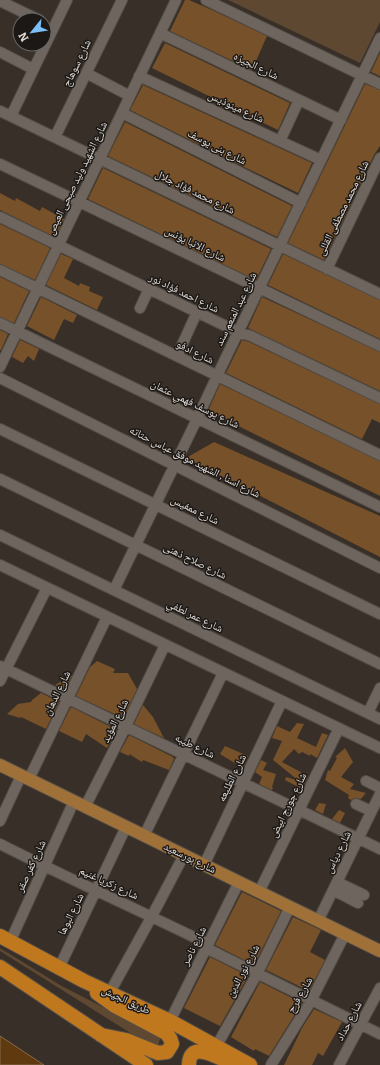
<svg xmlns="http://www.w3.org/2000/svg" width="380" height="1065" font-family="Bitter,'Noto Naskh Arabic',serif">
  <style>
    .green { fill: #5e4831 }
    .water { fill: #5f3a10; stroke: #866a4b }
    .building { fill: #775129 }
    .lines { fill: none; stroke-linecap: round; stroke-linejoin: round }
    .minor-casing { stroke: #544e48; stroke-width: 12 }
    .major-casing { stroke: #544e48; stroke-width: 14 }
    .highway-casing { stroke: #544e48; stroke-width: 16 }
    .minor { stroke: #6e665e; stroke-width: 10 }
    .major { stroke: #9f7138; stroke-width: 12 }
    .highway { stroke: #c0781e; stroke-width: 14 }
    .labels { text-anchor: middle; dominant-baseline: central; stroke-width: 3; stroke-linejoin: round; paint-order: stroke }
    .street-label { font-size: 11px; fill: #e0dbd6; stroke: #1c1815 }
  </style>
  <rect width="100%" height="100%" fill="#372f28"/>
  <path class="green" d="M228,0H380V22L360,63Z
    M0,948L60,985L157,1035L160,1039L158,1046H151L0,951Z"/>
  <path class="water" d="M0,1036L44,1065H0Z"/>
  <path class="building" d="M185,0H189L212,10L267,36L252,70L170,31Z
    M165,43L290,103L278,130L152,68Z
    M380,53V76L371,72Z
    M365,84L380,90V146L374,155L324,260L288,243Z
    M143,85L312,163L298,193L246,168L130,110Z
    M125,122L292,206L277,237L108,156Z
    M103,168L271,249L256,280L88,199Z
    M0,193L15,201L16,198L40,211L42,207L64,219L55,237L0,210Z
    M0,224L50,248L35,280L0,264Z
    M61,254L73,259L64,278L79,286L80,283L90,287L89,291L103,297L97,310L46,285Z
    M283,254L380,300V339L268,285Z
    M0,277L29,291L14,323L0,317Z
    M41,297L77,315L73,323L64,319L54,340L27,326Z
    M262,297L380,352V391L248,328Z
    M0,330L8,334L1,350H0Z
    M20,340L39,349L34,361L28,356L23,363L12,357Z
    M242,340L249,342L380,404V423L372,419L362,439L226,373Z
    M220,384L380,461V496L208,411Z
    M214,442L380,516V557L186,458Z
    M97,661L115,669L113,673H128L137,689L123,718L76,696L90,667Z
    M72,675L65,690L55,685Z
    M41,693L59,702L46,729L21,717L20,718L7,714L18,704L31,702L32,700Z
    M143,705L153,717L164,738L134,724Z
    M71,707L117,730L107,748L86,734L82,742L59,731Z
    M297,723L304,724L297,738L316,747L322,733L328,735L317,758L310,754V756L302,752L299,754L294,749L282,762L308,776L302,789L285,780L286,777L299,781L273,760L282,741L272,738L277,726L290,732Z
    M129,735L173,757L174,759L169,770L143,760L142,762L129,754V756L120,752Z
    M225,746L248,756L243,768L220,754Z
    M345,748L353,762L341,777L354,784L350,789L366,793L361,799L355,798L351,800L348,798L349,795L325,780L328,770L330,771L337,758L335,757Z
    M261,760L267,763L263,770L276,774L272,787L273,788L272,790L259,784L262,777L255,772Z
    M319,803L326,804L323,814L315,810Z
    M339,810L345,813L340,823L332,819Z
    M242,892L281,911L254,965L215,945Z
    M293,917L321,930L310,952L325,960L309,991L266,970Z
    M210,957L248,976L220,1026L184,1008Z
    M260,982L302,1003L269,1056L255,1049L254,1051L231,1037Z
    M314,1009L342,1022L323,1056L318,1053L312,1065H284L302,1028Z"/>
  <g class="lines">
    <g class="minor-casing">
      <path id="minor" d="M206,0L380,84
        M0,1L39,20
        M160,33L341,120
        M0,52L33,69
        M86,73L130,96
        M139,76L321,160
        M0,111L380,294
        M122,113L301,203
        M11,116L67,0
        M55,137L122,0
        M280,141L299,100
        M0,164L380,346
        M0,217L238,332L251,336L380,398
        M327,269L380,158
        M0,270L380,455
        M140,308L149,289
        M0,323L380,507
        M177,356L197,312
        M0,367L176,0
        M0,378L380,568
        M0,429L380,614
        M0,479L380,664
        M0,535L380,719
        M0,565L380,748
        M114,590L197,419L217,376L380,38
        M0,666L380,849
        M0,681L47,588
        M368,713L380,688
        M29,779L107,617
        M366,781L380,788
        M356,804L371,811
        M85,807L126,726L165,645
        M0,821L21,776
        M144,836L223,673
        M0,844C69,879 139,910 208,944
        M204,865L282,701
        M337,882L364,895
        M333,890L358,903
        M259,892L339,728
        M318,921L380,794
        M10,942L74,801
        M206,948L380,1034
        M59,968L126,827
        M110,992L152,916L184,855
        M170,1021L239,882
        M217,1045L257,974L290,907
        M271,1065L311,1001L345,934
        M339,1065L380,988"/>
    </g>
    <g class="major-casing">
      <path id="major" d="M0,765L380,951"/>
    </g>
    <g class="highway-casing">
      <path id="highway" d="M0,936L84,981L170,1021L250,1065
        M0,967L146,1065
        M97,993L115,1006L166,1033L170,1038L172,1044L167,1052L158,1053L126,1040L101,1035
        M189,1065C189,1039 219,1058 231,1063"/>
    </g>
    <use href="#minor" class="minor"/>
    <use href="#major" class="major"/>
    <use href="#highway" class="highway"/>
  </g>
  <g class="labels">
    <g class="street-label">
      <text transform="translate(77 63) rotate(-64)">شارع سوهاج</text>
      <text transform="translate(256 66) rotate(26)">شارع الجيزه</text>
      <text transform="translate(236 107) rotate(25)">شارع مينوذيس</text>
      <text transform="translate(217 147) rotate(27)">شارع بنى يوسف</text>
      <text transform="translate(77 178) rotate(-64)">شارع الشهيد وليد صبحى العيص</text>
      <text transform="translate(195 192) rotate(26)">شارع محمد فؤاد جلال</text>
      <text transform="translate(343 208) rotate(-64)">شارع محمد مصطفى القللى</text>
      <text transform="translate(195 244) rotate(26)">شارع الانبا يؤنس</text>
      <text transform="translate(184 293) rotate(26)">شارع احمد فؤاد نور</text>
      <text transform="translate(236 309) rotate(-64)">شارع عبد المنعم سند</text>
      <text transform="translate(195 352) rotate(26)">شارع ادفو</text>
      <text transform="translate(195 404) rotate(26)">شارع يوسف فهمي عثمان</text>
      <text transform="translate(195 462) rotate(27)">شارع اسنا , الشهيد موفق عباس حتاته</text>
      <text transform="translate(195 510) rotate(26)">شارع ممفيس</text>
      <text transform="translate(195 561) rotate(26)">شارع صلاح ذهنى</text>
      <text transform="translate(195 616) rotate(26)">شارع عمر لطفي</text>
      <text transform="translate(57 693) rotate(-64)">شارع الدهان</text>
      <text transform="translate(115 721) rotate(-64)">شارع المؤيد</text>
      <text transform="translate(195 746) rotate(26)">شارع طيبه</text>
      <text transform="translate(232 778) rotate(-64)">شارع الطليعه</text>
      <text transform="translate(288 805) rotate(-64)">شارع جورج ابيض</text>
      <text transform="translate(338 852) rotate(-64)">شارع دياس</text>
      <text transform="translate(190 858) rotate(26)">شارع بورسعيد</text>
      <text transform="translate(31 866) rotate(-65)">شارع كفر صقر</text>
      <text transform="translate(109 883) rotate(25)">شارع زكريا غنيم</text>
      <text transform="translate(71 914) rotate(-64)">شارع البوها</text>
      <text transform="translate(194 946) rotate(-63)">شارع ناصر</text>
      <text transform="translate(243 971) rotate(-62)">شارع نور الدين</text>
      <text transform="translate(300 995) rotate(-60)">شارع فرح</text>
      <text transform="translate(126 1000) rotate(25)">طريق الجيش</text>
      <text transform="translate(349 1021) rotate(-62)">شارع حداد</text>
    </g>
  </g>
  <g transform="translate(32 32) rotate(240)"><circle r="19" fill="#1c1815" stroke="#6a6662"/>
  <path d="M0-3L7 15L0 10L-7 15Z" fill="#7bbef8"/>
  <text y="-6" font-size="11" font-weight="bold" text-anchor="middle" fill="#e0dbd6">N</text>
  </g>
</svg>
